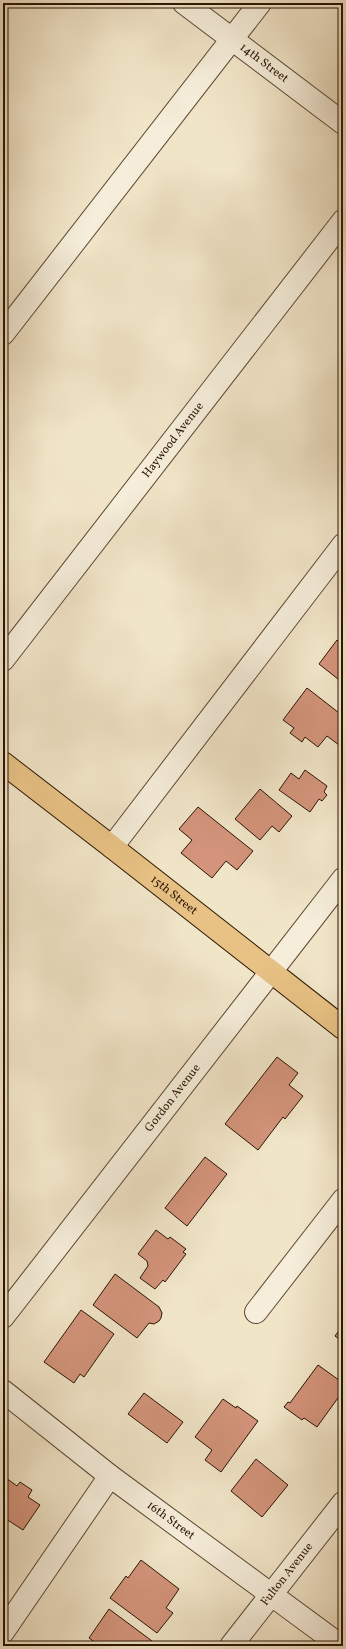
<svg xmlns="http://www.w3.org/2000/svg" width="346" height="1649" font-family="Vollkorn,serif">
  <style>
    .building { fill: #d3947b; stroke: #2a1402 }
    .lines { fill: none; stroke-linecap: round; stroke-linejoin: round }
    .minor-casing { stroke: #5c4834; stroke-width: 24 }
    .major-casing { stroke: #2a1402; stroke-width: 24 }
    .minor { stroke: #f6eedb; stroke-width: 22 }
    .major { stroke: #e8c284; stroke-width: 22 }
    .labels { text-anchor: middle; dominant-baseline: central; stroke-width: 3; stroke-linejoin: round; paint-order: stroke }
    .street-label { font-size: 12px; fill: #2a1402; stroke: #f6eedb }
  </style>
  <rect width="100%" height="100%" fill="#f1e5c8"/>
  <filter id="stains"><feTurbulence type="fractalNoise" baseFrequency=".005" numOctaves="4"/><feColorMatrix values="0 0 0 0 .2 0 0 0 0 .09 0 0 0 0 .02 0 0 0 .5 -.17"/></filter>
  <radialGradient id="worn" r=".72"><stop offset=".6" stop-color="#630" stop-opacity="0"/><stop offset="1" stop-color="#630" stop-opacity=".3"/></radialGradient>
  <path class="building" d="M337,640L343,645V683L319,664Z
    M307,688L343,716V740L339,745L327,736L318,747L305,737L302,742L290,733L294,728L283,720Z
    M305,770L327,786L324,792L327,795L322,801L319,799L310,812L279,790L291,773L299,779Z
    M260,789L292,816L279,832L272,826L260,840L235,819Z
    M198,807L253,851L237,870L226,861L212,878L181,853L192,840L179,829Z
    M277,1057L298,1073L289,1085L303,1096L285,1119L283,1117L258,1150L225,1124Z
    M205,1157L227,1174L187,1226L165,1208Z
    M156,1230L168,1239L170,1237L186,1249L183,1252L186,1254L165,1282L163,1280L155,1289L140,1278L148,1266L147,1261L138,1254Z
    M115,1274L159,1307L162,1313L161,1318L159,1321L154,1324L149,1323L137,1338L93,1305Z
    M81,1310L114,1334L84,1377L80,1374L74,1383L44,1362Z
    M343,1325V1342L335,1336Z
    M318,1365L343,1383V1386L341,1390L343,1391L317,1427L304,1418L302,1420L284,1407L288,1402L290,1403Z
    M144,1393L183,1422L167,1443L128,1414Z
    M223,1399L236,1408L237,1406L258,1421L221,1472L205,1460L212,1450L195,1437Z
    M256,1459L288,1485L262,1517L231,1491Z
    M6,1478L17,1486L20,1482L32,1490L28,1497L40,1505L23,1530L3,1517V1482Z
    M141,1560L179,1589L166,1608L173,1613L157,1633L110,1598L126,1576L128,1578Z
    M109,1609L152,1641L148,1646H100L89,1638Z"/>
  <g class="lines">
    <g class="minor-casing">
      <g id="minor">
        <path id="s1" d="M184,3L343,123"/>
        <path d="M3,334L260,3"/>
        <path id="s2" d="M3,660L343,221"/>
        <path d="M112,847L343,545"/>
        <path d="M256,1312L343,1200"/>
        <path id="s3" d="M3,1317L343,879"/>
        <path id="s4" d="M3,1391L110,1476L341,1646"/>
        <path d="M3,1632L110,1476"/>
        <path id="s5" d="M231,1646L343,1503"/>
      </g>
    </g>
    <g class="major-casing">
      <g id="major">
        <path id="s6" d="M3,763L112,847L343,1028"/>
      </g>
    </g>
    <use href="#minor" class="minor"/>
    <use href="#major" class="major"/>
  </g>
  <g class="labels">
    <g class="street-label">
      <text stroke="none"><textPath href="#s1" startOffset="100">14th Street</textPath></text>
      <text stroke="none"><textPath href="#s2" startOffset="278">Haywood Avenue</textPath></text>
      <text stroke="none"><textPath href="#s6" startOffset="216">15th Street</textPath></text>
      <text stroke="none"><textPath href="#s3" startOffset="277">Gordon Avenue</textPath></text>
      <text stroke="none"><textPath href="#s4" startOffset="212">16th Street</textPath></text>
      <text stroke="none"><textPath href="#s5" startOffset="91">Fulton Avenue</textPath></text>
    </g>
  </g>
  <rect width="346" height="1649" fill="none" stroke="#f1e5c8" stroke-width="16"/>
  <rect x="4" y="4" width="338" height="1641" fill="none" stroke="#2a1402" stroke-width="2"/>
  <rect x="8" y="8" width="330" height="1633" fill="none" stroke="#2a1402"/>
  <rect width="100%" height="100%" filter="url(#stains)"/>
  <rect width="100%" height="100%" fill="url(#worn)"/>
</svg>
